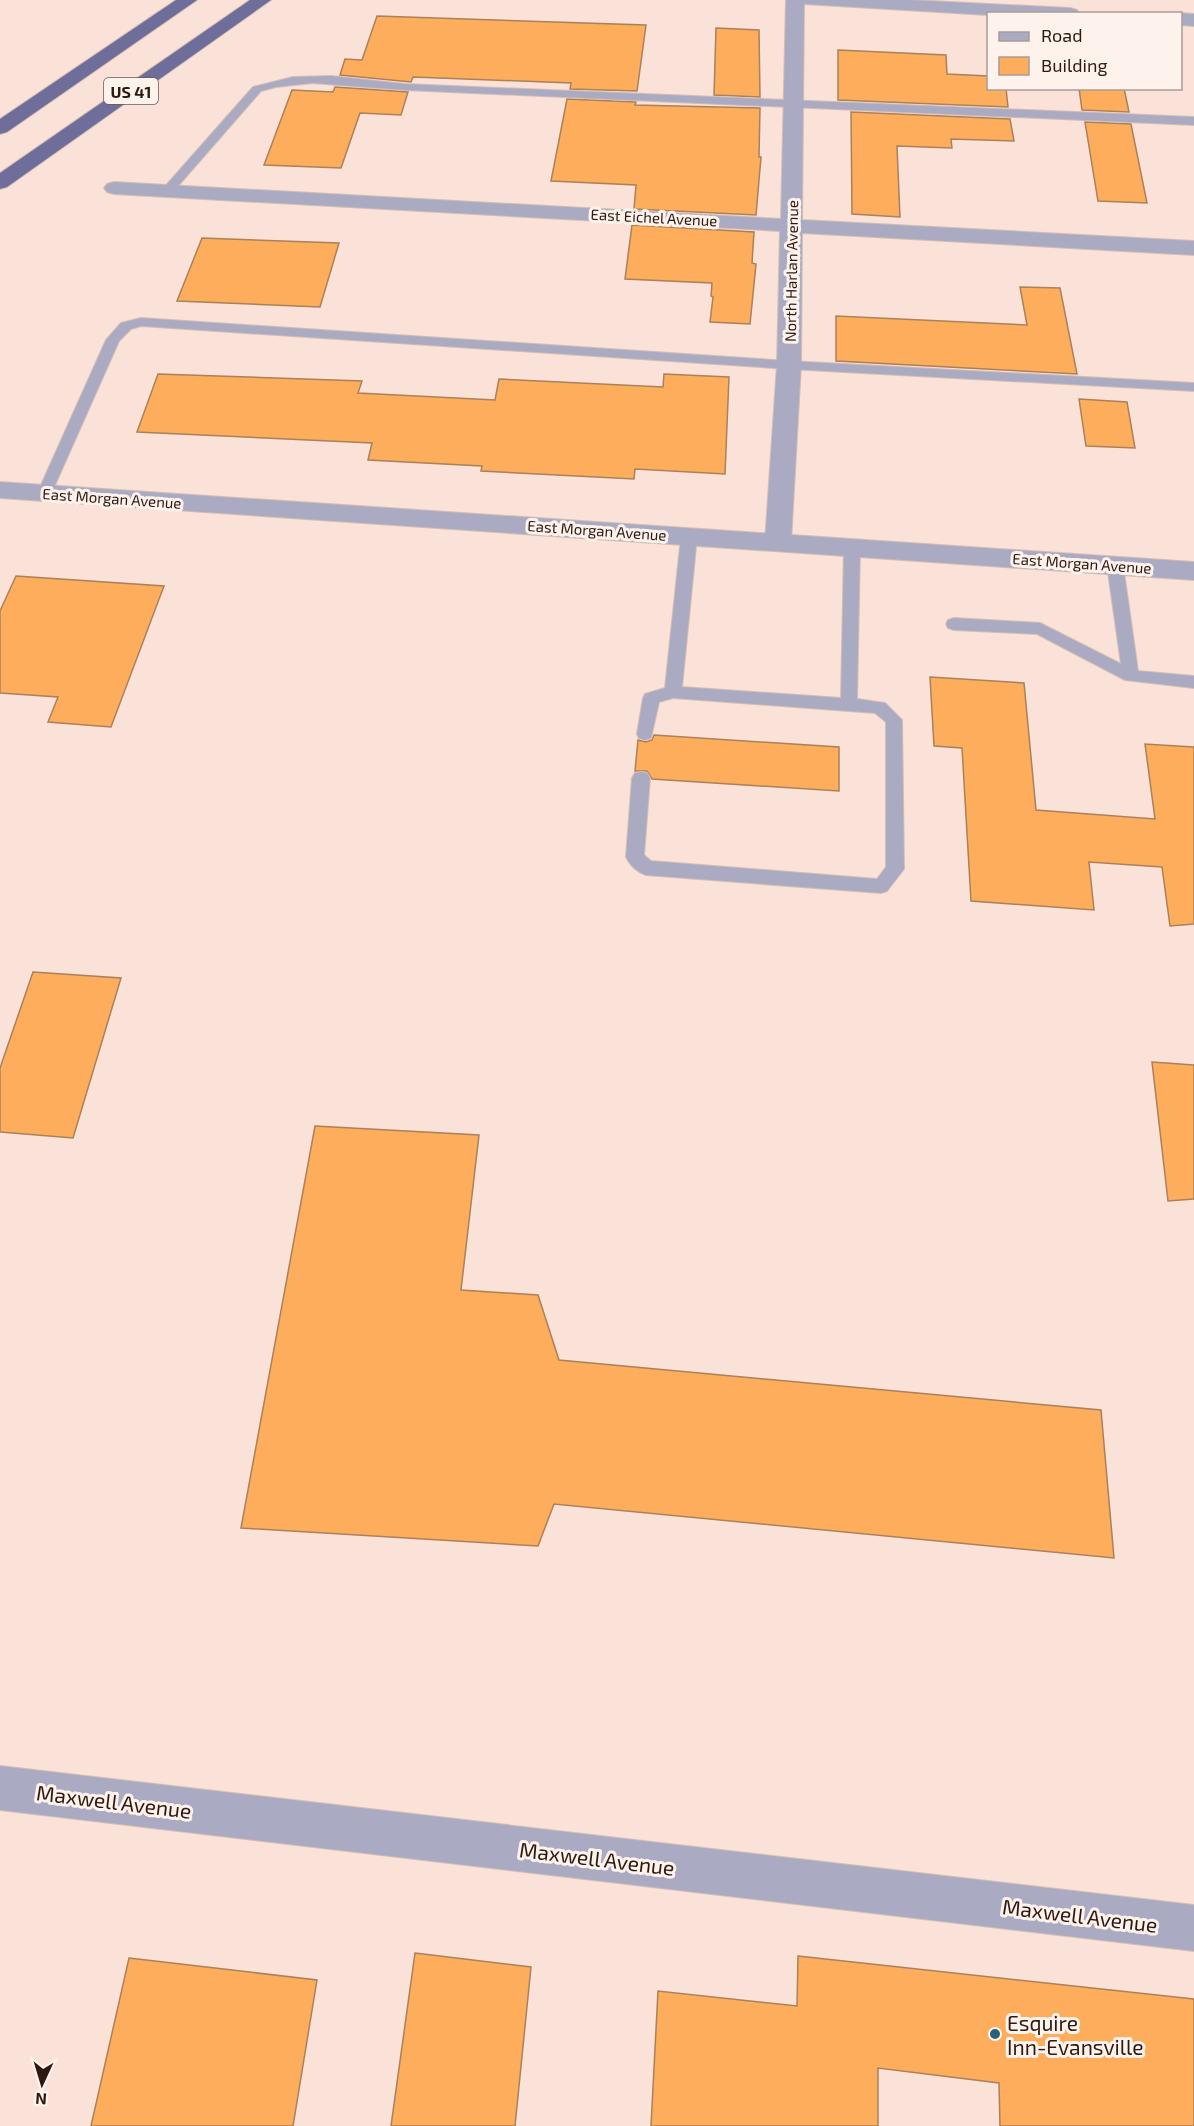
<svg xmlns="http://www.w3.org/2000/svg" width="1194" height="2126" font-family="'Exo 2',sans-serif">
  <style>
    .building { fill: #fdad5b; stroke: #aa815a; stroke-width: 1.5 }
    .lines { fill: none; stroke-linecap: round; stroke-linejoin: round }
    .service-casing { stroke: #d5beb4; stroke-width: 2 }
    .minor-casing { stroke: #d5beb4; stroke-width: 2 }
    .tertiary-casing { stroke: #d5beb4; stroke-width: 2 }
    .trunk-casing { stroke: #d5beb4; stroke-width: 2 }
    .service { fill: #aaabc2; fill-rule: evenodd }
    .minor { fill: #aaabc2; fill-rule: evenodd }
    .tertiary { fill: #aaabc2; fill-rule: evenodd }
    .trunk { fill: #6f6e9b; fill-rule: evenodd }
    .poi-dot { fill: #246379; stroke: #fef2ed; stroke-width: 2 }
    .labels { text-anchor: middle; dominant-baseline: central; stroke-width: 6; stroke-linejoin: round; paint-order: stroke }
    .far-street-label { font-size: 15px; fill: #2d1910; stroke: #fef2ed }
    .shield { fill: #fef2ed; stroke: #6c5a52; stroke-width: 1.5 }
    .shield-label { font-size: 16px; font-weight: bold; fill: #2d1910 }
    .near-street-label { font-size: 21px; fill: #2d1910; stroke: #fef2ed }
    .near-poi-label { font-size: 21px; fill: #2d1910; stroke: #fef2ed; text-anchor: start }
  </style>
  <rect width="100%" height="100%" fill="#fae2d8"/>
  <path class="building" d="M377,16L646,25L637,91L570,89L571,83L413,77L411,82L340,75L345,59L362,60Z
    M716,28L759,30L760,97L714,95Z
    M838,50L946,55L947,74L988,76V88H1006L1008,107L838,100Z
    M335,87L408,92L401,115L360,113L341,168L264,165L292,90L333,92Z
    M1079,88H1124L1129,112L1082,110Z
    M567,99L636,102L635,105L760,108L759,157H761L756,215L634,209L636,185L551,181Z
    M851,112L1010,119L1014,141L951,139L952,148L897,146L900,217L852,214Z
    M1085,122L1131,124L1147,203L1098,201Z
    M632,225L754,232L752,263L756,264L750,324L710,322L713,297L711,296L712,283L625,279Z
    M202,238L339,243L320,307L177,301Z
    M1020,287L1060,288L1077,374L836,361V316L1027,325Z
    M158,374L362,381L358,393L495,400L499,379L663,387L664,374L729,377L725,474L635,469L634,479L481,471L482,466L368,460L372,443L137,432Z
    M1079,399L1127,402L1135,448L1086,446Z
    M16,576L164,586L111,727L48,722L58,697L0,693V611Z
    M930,677L1024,683L1036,810L1155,819L1145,744L1194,747V924L1170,926L1162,867L1089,862L1094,910L971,901L962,748L934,746Z
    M654,735L839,747V791L652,779L647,771H635L638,740L646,742L652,740Z
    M33,972L121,978L73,1138L0,1132V1068Z
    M1152,1062L1194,1065V1199L1168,1201Z
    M315,1126L479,1135L461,1290L538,1295L559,1360L1101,1410L1114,1558L554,1504L538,1546L241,1528Z
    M415,1953L531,1967L515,2126H391Z
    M798,1956L1194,1999V2126H1000L999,2083L878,2068V2126H651L658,1991L797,2006Z
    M129,1958L317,1980L293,2126H91Z"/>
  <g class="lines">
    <g class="service-casing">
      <path id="service" d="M331,76L405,84L1194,117V125L405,90L312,83L276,87L261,91L171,194H163L161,191L253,87L293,77Z
        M141,318L789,361L1194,383V391L789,369L141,326L131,329L119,341L51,494L44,499L39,497L37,494L106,340L121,323Z
        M689,532L697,537L682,687L841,698L844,548L852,543L860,548L857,699L885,703L902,720L904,869L887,891L881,893L646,875C637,872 630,865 626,857L632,778L635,773L641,772L647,773L650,778L644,855L651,861L877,879L886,867V722L875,713L673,698L659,702L651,738L645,740L639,738L637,734L643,698L645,694L665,688L681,537Z
        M1115,560L1123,565L1138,671L1194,676V688L1125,680L1037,634L954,630L948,628L946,624L948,620L954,618L1040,623L1121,664L1107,565Z"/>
    </g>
    <g class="minor-casing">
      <path id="minor" d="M786,0H911L1070,8L1077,10L1079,14L988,15L804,4L802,220L1194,241V255L802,233L801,365L791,542L787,548L778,551L769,548L765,542L777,365L780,231L114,194L107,192L104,188L107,184L114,182L781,219Z
        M1180,13L1194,14V26L1180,25Z
        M0,1766L1194,1905V1951L0,1810Z"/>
    </g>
    <g class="tertiary-casing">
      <path id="tertiary" d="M0,482L1194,562V580L0,498Z"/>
    </g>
    <g class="trunk-casing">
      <path id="trunk" d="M176,0H197L7,132L0,134V119Z
        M250,0H271L7,187L0,189V173Z"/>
    </g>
    <use href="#service" class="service"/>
    <use href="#minor" class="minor"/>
    <use href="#tertiary" class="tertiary"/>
    <use href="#trunk" class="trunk"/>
  </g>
  <circle class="poi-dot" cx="995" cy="2034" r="6"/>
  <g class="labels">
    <g class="far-street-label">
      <text transform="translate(654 217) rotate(3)">East Eichel Avenue</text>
      <text transform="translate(791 271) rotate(-89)">North Harlan Avenue</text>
      <text transform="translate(112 498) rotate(4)">East Morgan Avenue</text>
      <text transform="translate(597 530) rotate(4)">East Morgan Avenue</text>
      <text transform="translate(1082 563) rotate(4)">East Morgan Avenue</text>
    </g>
    <rect class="shield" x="104" y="78" width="54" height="26" rx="4.5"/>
    <g class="shield-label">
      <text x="131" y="91">US 41</text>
    </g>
    <g class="near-street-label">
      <text transform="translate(114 1801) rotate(7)">Maxwell Avenue</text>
      <text transform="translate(597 1858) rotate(7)">Maxwell Avenue</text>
      <text transform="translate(1080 1915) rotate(7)">Maxwell Avenue</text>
    </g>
    <g class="near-poi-label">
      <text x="1007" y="2022">Esquire<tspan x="1007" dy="24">Inn-Evansville</tspan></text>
    </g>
  </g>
  <rect x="987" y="12" width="195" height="78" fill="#fef2ed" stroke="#aa9b95" stroke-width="1.5"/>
  <rect x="999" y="32" width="30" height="9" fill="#aaabc2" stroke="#aa9b95" stroke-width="1.5"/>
  <text x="1041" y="42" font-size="18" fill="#2d1910">Road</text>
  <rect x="999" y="57" width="30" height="18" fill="#fdad5b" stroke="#aa9b95" stroke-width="1.5"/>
  <text x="1041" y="72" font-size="18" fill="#2d1910">Building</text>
  <g transform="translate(42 2084) rotate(184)" stroke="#fef2ed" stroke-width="4.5" paint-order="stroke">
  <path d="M0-4.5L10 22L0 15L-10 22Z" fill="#2d1910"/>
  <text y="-9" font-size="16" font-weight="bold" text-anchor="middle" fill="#2d1910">N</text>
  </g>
</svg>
